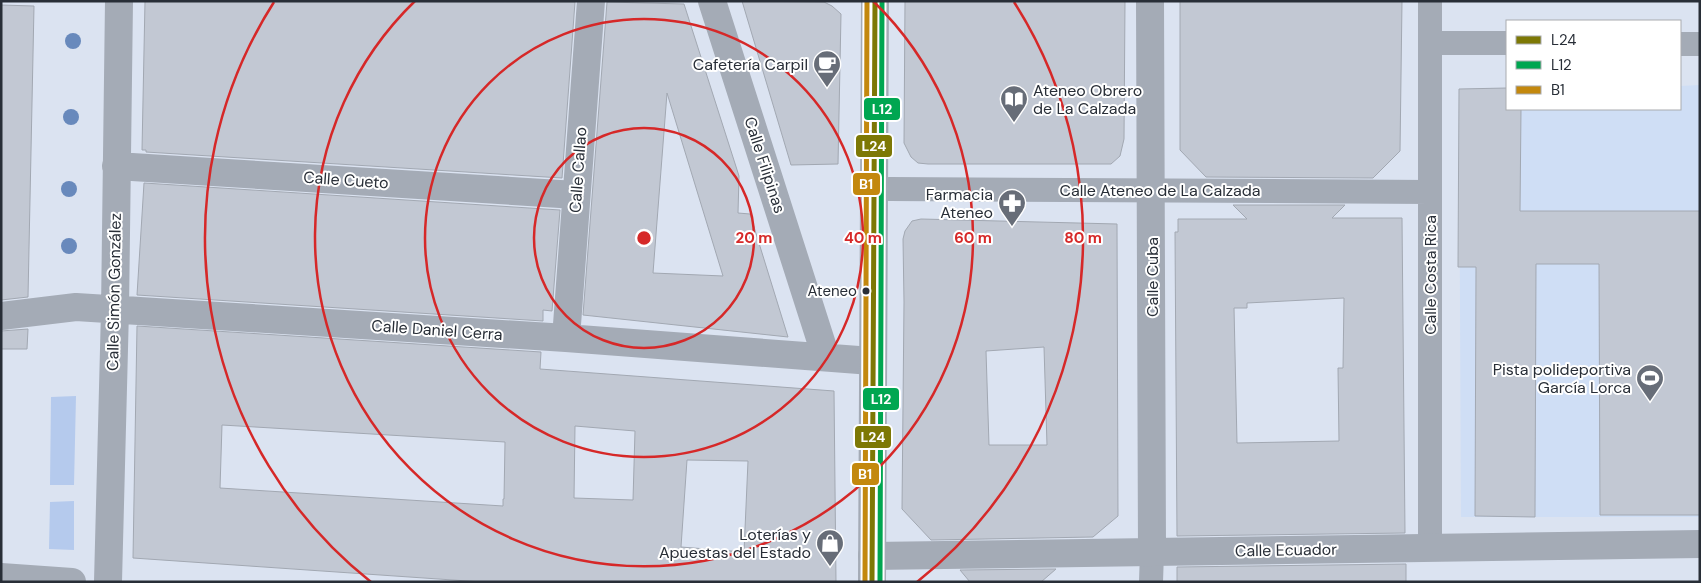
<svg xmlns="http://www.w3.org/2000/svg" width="1701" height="583" font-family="'DM Sans',sans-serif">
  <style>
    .built { fill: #cfdef5 }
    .green { fill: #b5caed }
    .building { fill: #c2c8d3; stroke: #a2a8b2; fill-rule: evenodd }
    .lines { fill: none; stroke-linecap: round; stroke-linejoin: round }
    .pedestrian { stroke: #a4abb6; stroke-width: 24 }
    .minor { stroke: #a4abb6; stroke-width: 28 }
    .tertiary { stroke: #a4abb6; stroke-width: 28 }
    .bus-1-casing { stroke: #fff; stroke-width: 9 }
    .bus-2-casing { stroke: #fff; stroke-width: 9 }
    .bus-3-casing { stroke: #fff; stroke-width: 9 }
    .bus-1 { stroke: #7d7805; stroke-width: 5 }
    .bus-2 { stroke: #00a651; stroke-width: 5 }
    .bus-3 { stroke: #c3880e; stroke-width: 5 }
    .tree { fill: #6889bc }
    .ring { fill: none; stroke: #d62828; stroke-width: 2.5 }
    .bus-dot { fill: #282e37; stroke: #fff; stroke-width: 2 }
    .labels { text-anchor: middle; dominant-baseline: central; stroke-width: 4; stroke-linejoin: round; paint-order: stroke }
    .bus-label { font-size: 15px; fill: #282e37; stroke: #fff; text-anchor: end }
    .poi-label { font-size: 16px; fill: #282e37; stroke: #fff; text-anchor: end }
    .street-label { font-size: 16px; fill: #282e37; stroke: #fff }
    .centre { fill: #d62828; stroke: #fff; stroke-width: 2.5 }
    .ring-label { font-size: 15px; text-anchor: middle; font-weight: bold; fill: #d62828; stroke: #fff; stroke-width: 4; stroke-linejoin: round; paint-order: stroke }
    .line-badge { stroke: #fff; stroke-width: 2 }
    .badge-label { font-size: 14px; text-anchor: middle; font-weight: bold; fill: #fff }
  </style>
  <rect width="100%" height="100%" fill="#dbe3f1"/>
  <path class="built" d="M1700,85V517H1461L1459,89L1507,88V109H1680V86Z"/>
  <path class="green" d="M76,396L74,485H50L51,397Z
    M74,501V550L49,549L50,502Z"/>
  <path class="building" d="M145,1L575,2L562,178L146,152V150H142Z
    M742,1L824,2L832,6L841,14L838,164L791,165Z
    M905,1H1125L1124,139L1120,156L1111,164H928L918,163L911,157L904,143Z
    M1180,1H1402L1400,151L1373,178L1206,177L1180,150Z
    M607,2L684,4L739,176L738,213L750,214L788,337L583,315ZM667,93L723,276L653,273Z
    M1,5L34,6L28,297L1,300Z
    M1507,88V109H1521L1520,211H1700V515H1600L1599,264H1536L1535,517L1475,516L1476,267H1458L1459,89Z
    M144,183L560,210L552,311L543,310V321L137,295Z
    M1233,205H1345L1332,218H1402L1405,533L1177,536L1175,232H1178V219H1247ZM1344,298L1343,368H1338L1339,441L1237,443L1234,308H1247V303Z
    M921,219L1117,224L1118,516L1093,537L931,540L902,509L904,302L903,239L905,231L912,221ZM1044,347L1047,445H989L986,351Z
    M137,326L541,352L540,369L834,391L836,582H482L133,558ZM222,425L505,442L504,499H503V506L220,488ZM575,426L635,431L633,500L574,498ZM687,460L748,461L744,552L681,547Z
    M28,329L27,349H1V331Z
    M1406,564V582H1177V567Z
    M1056,569L1041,582H970L960,570Z"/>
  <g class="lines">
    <path class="pedestrian" d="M1430,1V548
      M1430,43H1507
      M1680,44H1700
      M889,189L1430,192
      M1151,582L1152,552"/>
    <path class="minor" d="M712,1L826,357
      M1150,1L1152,552
      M116,166L576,195
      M1,316L76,307L566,338L872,361
      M566,338L591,1
      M872,556L1700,544
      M1,577L72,582
      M108,582L115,310L119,1"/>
    <path class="tertiary" d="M872,582L875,1"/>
    <g class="bus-1-casing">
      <path id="bus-1" d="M872,582L875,1"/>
    </g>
    <g class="bus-2-casing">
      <path id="bus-2" d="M880,582L882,1"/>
    </g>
    <g class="bus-3-casing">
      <path id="bus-3" d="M865,582L867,1"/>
    </g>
    <use href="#bus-1" class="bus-1"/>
    <use href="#bus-2" class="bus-2"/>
    <use href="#bus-3" class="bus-3"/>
  </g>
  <g class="tree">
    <circle cx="73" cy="41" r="8"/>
    <circle cx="71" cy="117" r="8"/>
    <circle cx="69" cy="189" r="8"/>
    <circle cx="69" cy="246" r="8"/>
  </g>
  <g class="ring">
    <circle cx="644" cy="238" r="110"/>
    <circle cx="644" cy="238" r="219"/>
    <path d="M873 1A329 329 0 1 1 415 1"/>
    <path d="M371 582A439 439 0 0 1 274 2M1014 2A439 439 0 0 1 917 582"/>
  </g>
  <defs>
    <g id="cafe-pin" transform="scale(1.4375)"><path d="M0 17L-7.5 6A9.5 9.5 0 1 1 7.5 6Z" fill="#676d78" stroke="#fff"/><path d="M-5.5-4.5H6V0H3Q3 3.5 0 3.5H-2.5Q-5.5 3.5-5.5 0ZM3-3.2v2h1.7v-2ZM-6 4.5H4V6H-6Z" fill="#fff"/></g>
    <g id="library-pin" transform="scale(1.4375)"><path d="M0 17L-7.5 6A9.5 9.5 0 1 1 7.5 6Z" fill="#676d78" stroke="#fff"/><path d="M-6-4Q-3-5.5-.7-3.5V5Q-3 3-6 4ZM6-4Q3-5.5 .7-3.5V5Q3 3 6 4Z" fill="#fff"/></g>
    <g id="pharmacy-pin" transform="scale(1.4375)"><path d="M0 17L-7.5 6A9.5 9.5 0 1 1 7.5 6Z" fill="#676d78" stroke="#fff"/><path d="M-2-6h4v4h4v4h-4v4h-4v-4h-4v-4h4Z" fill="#fff"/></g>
    <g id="stadium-pin" transform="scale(1.4375)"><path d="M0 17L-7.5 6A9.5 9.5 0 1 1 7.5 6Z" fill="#676d78" stroke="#fff"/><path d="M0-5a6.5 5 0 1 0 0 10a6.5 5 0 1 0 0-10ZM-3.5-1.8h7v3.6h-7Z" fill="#fff"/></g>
    <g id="shop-pin" transform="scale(1.4375)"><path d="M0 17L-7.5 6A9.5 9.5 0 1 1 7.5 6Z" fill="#676d78" stroke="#fff"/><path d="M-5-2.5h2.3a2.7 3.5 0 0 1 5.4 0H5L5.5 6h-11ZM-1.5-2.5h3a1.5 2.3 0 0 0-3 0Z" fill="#fff"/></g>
  </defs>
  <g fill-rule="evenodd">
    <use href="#cafe-pin" x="827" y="64"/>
    <use href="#library-pin" x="1014" y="99"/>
    <use href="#pharmacy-pin" x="1012" y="203"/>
    <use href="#stadium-pin" x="1650" y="378"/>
    <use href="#shop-pin" x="830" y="543"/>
  </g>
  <circle class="bus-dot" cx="866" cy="291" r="4.5"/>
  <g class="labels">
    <g class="bus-label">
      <text x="857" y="291">Ateneo</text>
    </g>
    <g class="poi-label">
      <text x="808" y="64">Cafetería Carpil</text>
      <text x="1033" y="90" text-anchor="start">Ateneo Obrero<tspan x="1033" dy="18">de La Calzada</tspan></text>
      <text x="993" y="194">Farmacia<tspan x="993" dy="18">Ateneo</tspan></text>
      <text x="1631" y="369">Pista polideportiva<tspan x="1631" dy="18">García Lorca</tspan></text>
      <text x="811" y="534">Loterías y<tspan x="811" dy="18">Apuestas del Estado</tspan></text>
    </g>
    <g class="street-label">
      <text transform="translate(765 165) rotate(72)">Calle Filipinas</text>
      <text transform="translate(578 170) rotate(-86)">Calle Callao</text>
      <text transform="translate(346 180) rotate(4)">Calle Cueto</text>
      <text x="1160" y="190">Calle Ateneo de La Calzada</text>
      <text transform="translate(1430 275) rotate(-90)">Calle Costa Rica</text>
      <text transform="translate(1152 277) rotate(-90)">Calle Cuba</text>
      <text transform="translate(114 292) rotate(-89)">Calle Simón González</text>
      <text transform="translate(437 330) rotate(4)">Calle Daniel Cerra</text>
      <text transform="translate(1286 550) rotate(-1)">Calle Ecuador</text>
    </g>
  </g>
  <circle cx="644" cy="238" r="8" class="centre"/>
  <g class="ring-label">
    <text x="754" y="243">20 m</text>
    <text x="863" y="243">40 m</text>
    <text x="973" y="243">60 m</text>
    <text x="1083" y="243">80 m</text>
  </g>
  <g class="line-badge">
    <rect x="863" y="97" width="38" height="24" rx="5" fill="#00a651"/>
    <rect x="855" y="134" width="38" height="24" rx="5" fill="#7d7805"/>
    <rect x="852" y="172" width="29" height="24" rx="5" fill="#c3880e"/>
    <rect x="862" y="387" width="38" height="24" rx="5" fill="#00a651"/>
    <rect x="854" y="425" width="38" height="24" rx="5" fill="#7d7805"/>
    <rect x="851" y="462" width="29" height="24" rx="5" fill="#c3880e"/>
  </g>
  <g class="badge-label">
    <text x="882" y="114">L12</text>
    <text x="874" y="151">L24</text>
    <text x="866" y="189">B1</text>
    <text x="881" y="404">L12</text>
    <text x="873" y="442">L24</text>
    <text x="865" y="479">B1</text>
  </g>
  <rect width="1701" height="583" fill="none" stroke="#282e37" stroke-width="5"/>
  <rect x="1506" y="20" width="175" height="90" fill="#ffffff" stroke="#a9abaf"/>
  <rect x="1516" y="36" width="25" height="8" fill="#7d7805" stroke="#a9abaf"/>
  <text x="1551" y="45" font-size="15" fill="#282e37">L24</text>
  <rect x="1516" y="61" width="25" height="8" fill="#00a651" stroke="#a9abaf"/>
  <text x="1551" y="70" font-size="15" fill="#282e37">L12</text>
  <rect x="1516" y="86" width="25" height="8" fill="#c3880e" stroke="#a9abaf"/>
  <text x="1551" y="95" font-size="15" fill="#282e37">B1</text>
</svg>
